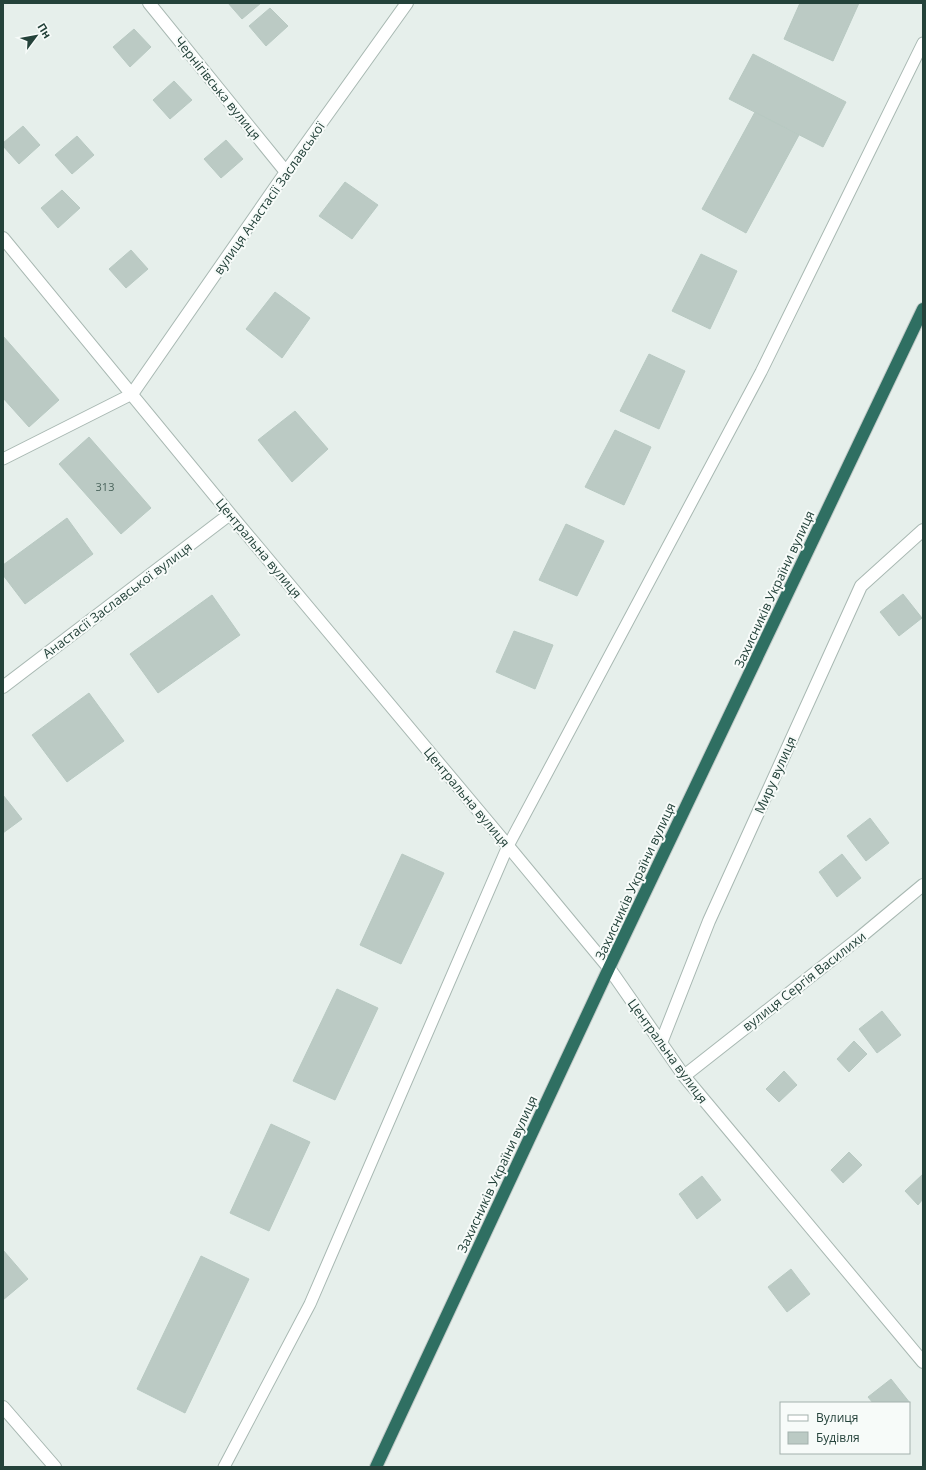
<svg xmlns="http://www.w3.org/2000/svg" width="926" height="1470" font-family="'Open Sans',sans-serif">
  <style>
    .building { fill: #bbcac4; stroke: #b8c9c2 }
    .lines { fill: none; stroke-linecap: round; stroke-linejoin: round }
    .lane-casing { stroke: #a8b8b2; stroke-width: 13 }
    .street-casing { stroke: #a8b8b2; stroke-width: 14 }
    .highway-casing { stroke: #c2cac8; stroke-width: 14 }
    .lane { stroke: #fff; stroke-width: 11 }
    .street { stroke: #fff; stroke-width: 12 }
    .highway { stroke: #2f6f62; stroke-width: 12 }
    .labels { text-anchor: middle; dominant-baseline: central; stroke-width: 4; stroke-linejoin: round; paint-order: stroke }
    .number-label { font-size: 11px; fill: #4a645c }
    .street-label { font-size: 13px; fill: #24423a; stroke: #f7fbf9 }
  </style>
  <rect width="100%" height="100%" fill="#e6efeb"/>
  <path class="building" d="M228,3H261L242,19Z
    M800,3H859L833,61L784,39Z
    M270,8L288,26L266,46L249,26Z
    M134,29L151,47L130,67L113,47Z
    M753,54L846,102L823,147L729,99Z
    M174,81L192,100L170,119L153,100Z
    M755,112L799,135L746,233L702,209Z
    M23,126L40,145L19,164L3,146V143Z
    M77,136L94,155L72,174L55,155Z
    M226,140L243,159L221,178L204,159Z
    M345,182L378,205L352,239L319,216Z
    M62,190L80,208L58,228L41,208Z
    M131,250L148,269L126,288L109,269Z
    M701,254L737,271L710,329L672,311Z
    M275,292L310,318L282,358L246,329Z
    M3,336L59,400L29,427L3,398Z
    M649,354L685,371L659,429L620,411Z
    M295,411L328,449L292,482L258,440Z
    M615,430L651,447L624,505L585,487Z
    M89,437L151,508L121,534L59,464Z
    M67,518L93,554L25,604L3,575V565Z
    M566,524L604,541L577,596L539,580Z
    M903,594L922,618L899,636L880,612Z
    M212,595L240,635L158,693L130,654Z
    M514,631L553,645L535,689L496,672Z
    M89,693L124,741L67,782L32,735Z
    M3,795L22,819L3,833Z
    M870,818L889,843L866,861L847,836Z
    M402,854L444,873L401,964L360,945Z
    M842,854L861,878L837,897L819,872Z
    M337,989L378,1008L335,1100L293,1081Z
    M882,1011L901,1035L877,1053L859,1029Z
    M854,1041L867,1054L849,1072L837,1059Z
    M784,1071L797,1085L779,1102L766,1089Z
    M271,1124L310,1142L269,1231L230,1213Z
    M849,1152L862,1165L843,1183L831,1170Z
    M923,1174V1199L918,1205L905,1191Z
    M702,1176L721,1200L697,1219L679,1194Z
    M3,1250L28,1279L3,1300Z
    M201,1256L249,1279L185,1413L137,1389Z
    M791,1269L810,1294L787,1312L768,1287Z
    M891,1379L910,1403L909,1404V1403H873L868,1397Z"/>
  <g class="lines">
    <g class="lane-casing">
      <path id="lane" d="M3,459L132,394
        M224,1467L310,1304L508,846L761,372L923,43"/>
    </g>
    <g class="street-casing">
      <path id="street" d="M149,3L286,172
        M3,238L230,514L508,846L609,968L684,1076L923,1362
        M132,394L286,172L407,3
        M3,687L230,514
        M661,1043L709,921L861,586L923,530
        M684,1076L858,939L923,885
        M3,1407L55,1467"/>
    </g>
    <g class="highway-casing">
      <path id="highway" d="M376,1467L609,968L923,309"/>
    </g>
    <use href="#lane" class="lane"/>
    <use href="#street" class="street"/>
    <use href="#highway" class="highway"/>
  </g>
  <g class="labels">
    <g class="number-label">
      <text x="105" y="486">313</text>
    </g>
    <g class="street-label">
      <text transform="translate(218 88) rotate(51)">Чернігівська вулиця</text>
      <text transform="translate(269 198) rotate(-55)">вулиця Анастасії Заславської</text>
      <text transform="translate(259 548) rotate(50)">Центральна вулиця</text>
      <text transform="translate(774 589) rotate(-65)">Захисників України вулиця</text>
      <text transform="translate(117 600) rotate(-37)">Анастасії Заславської вулиця</text>
      <text transform="translate(775 775) rotate(-66)">Миру вулиця</text>
      <text transform="translate(467 797) rotate(50)">Центральна вулиця</text>
      <text transform="translate(635 881) rotate(-65)">Захисників України вулиця</text>
      <text transform="translate(804 981) rotate(-38)">вулиця Сергія Василихи</text>
      <text transform="translate(668 1051) rotate(54)">Центральна вулиця</text>
      <text transform="translate(497 1174) rotate(-65)">Захисників України вулиця</text>
    </g>
  </g>
  <rect width="926" height="1470" fill="none" stroke="#24423a" stroke-width="8"/>
  <rect x="780" y="1402" width="130" height="52" fill="#f7fbf9" stroke="#a3b1ad"/>
  <rect x="788" y="1415" width="20" height="6" fill="#ffffff" stroke="#a3b1ad"/>
  <text x="816" y="1422" font-size="12" fill="#24423a">Вулиця</text>
  <rect x="788" y="1432" width="20" height="12" fill="#bbcac4" stroke="#a3b1ad"/>
  <text x="816" y="1442" font-size="12" fill="#24423a">Будівля</text>
  <g transform="translate(36 36) rotate(58)" stroke="#f7fbf9" stroke-width="3" paint-order="stroke">
  <path d="M0-3L7 15L0 10L-7 15Z" fill="#24423a"/>
  <text y="-6" font-size="11" font-weight="bold" text-anchor="middle" fill="#24423a">Пн</text>
  </g>
</svg>
